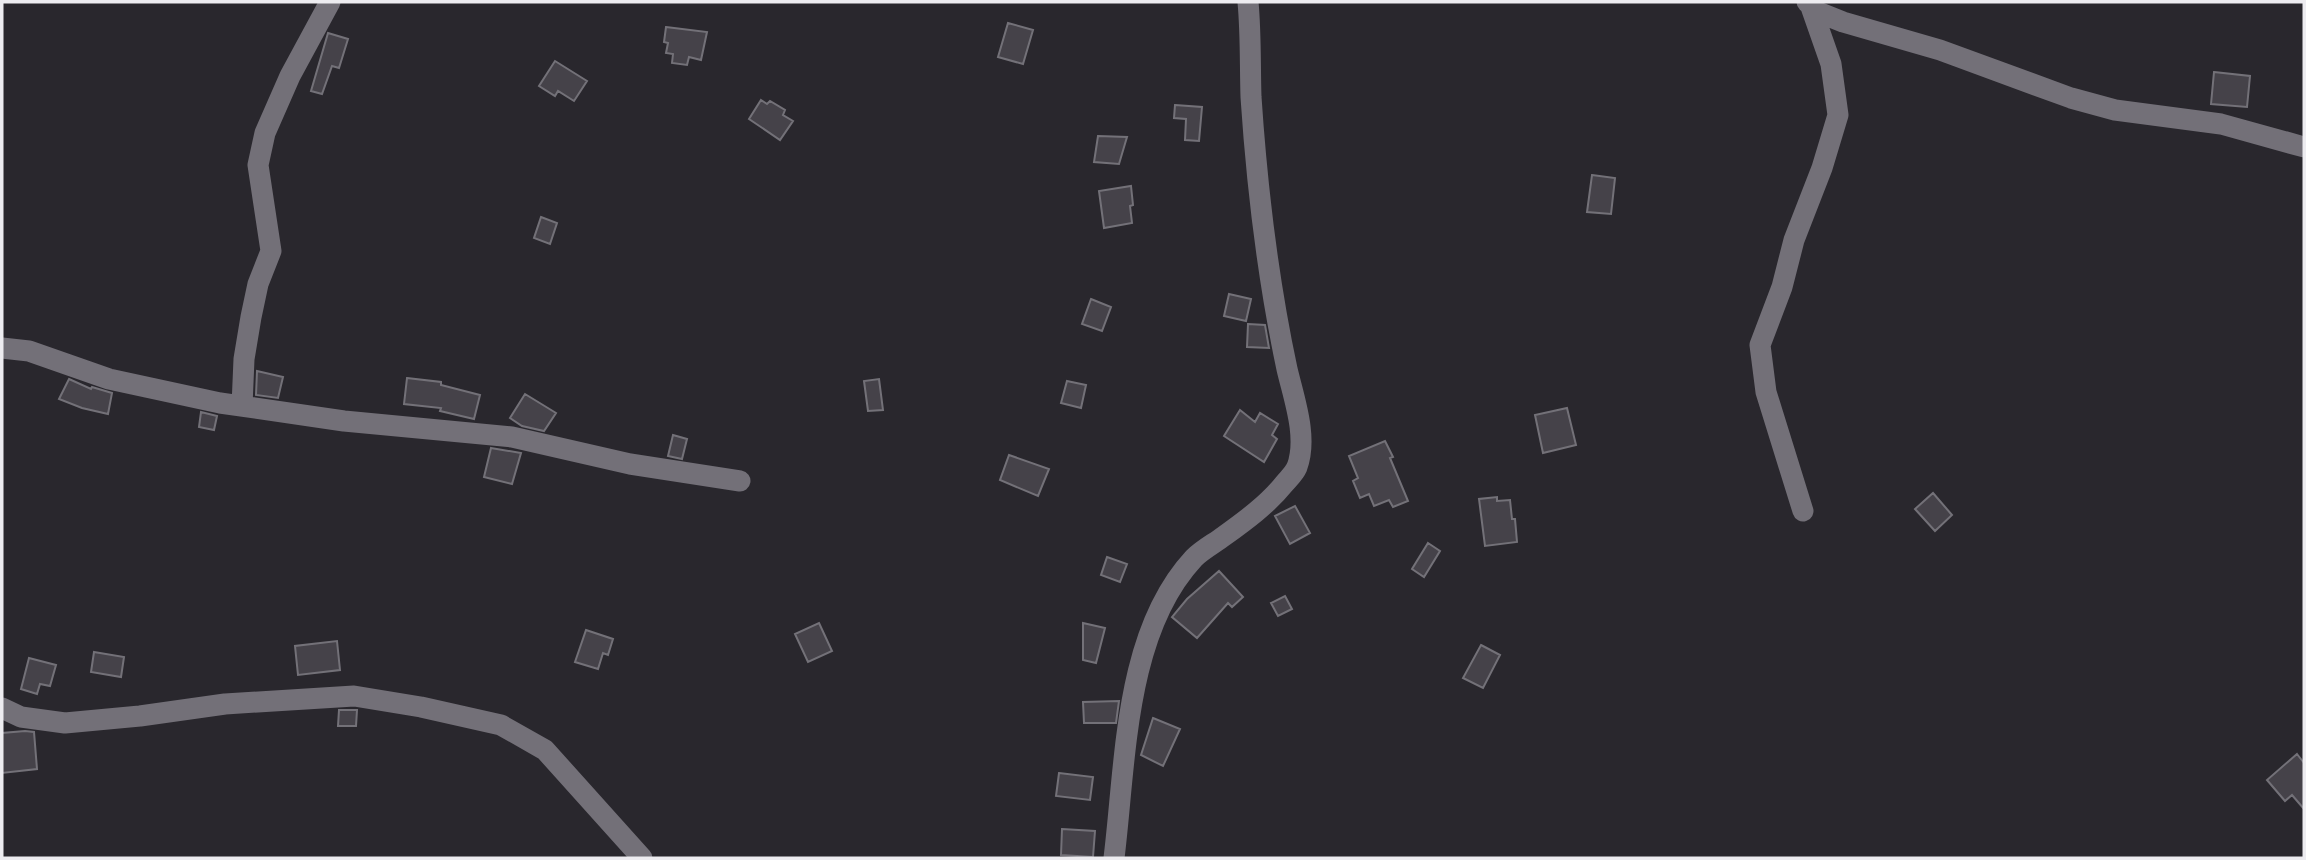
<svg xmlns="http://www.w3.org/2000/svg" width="2306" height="860" font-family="'Titillium Web',sans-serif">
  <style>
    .building { fill: #454249; stroke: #737178; stroke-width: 2 }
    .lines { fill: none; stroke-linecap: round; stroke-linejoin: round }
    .minor { stroke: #737078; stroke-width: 21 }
  </style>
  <rect width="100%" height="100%" fill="#29272d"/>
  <path class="building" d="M1008,23L1033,30L1023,64L998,57Z
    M666,27L707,32L701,60L689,57L687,65L672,63L673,54L666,53L668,43L664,42Z
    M328,33L348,39L339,68L332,66L322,94L311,91Z
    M555,61L587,81L574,101L558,91L555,96L539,86Z
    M2214,72L2250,76L2247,107L2211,104Z
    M761,100L767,104L770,101L785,110L783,115L793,121L780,140L749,119Z
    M1175,105L1202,107L1199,141L1185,140L1186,119L1174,118Z
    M1098,136L1127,137L1119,164L1094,162Z
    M1592,175L1615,178L1611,214L1587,212Z
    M1131,186L1133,205L1130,206L1132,223L1104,228L1099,191Z
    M541,217L557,223L550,244L534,238Z
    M1229,294L1251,299L1246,321L1224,316Z
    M1091,299L1111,307L1102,331L1082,324Z
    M1248,324L1265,325L1269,348L1247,347Z
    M257,371L283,377L278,398L256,395Z
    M407,378L441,382V385L480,395L474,419L440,411L441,408L404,404Z
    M69,379L91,389L92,387L112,393L108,414L82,408L59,399Z
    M879,379L883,410L868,411L864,381Z
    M1067,381L1086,385L1081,408L1061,403Z
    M525,394L556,413L544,431L522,426L510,418Z
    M1567,408L1576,445L1543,453L1535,415Z
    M1240,410L1255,422L1260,413L1278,424L1272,435L1277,439L1264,462L1224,436Z
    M201,412L217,416L214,430L199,427Z
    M673,435L687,439L682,459L668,456Z
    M1385,441L1393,457L1390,458L1408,501L1393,507L1389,500L1374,506L1369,494L1360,498L1353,481L1358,478L1349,456Z
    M491,448L521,453L512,484L484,477Z
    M1009,455L1049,469L1038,496L1000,480Z
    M1933,493L1952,515L1935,531L1915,509Z
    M1497,497V501L1510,500L1512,519H1515L1517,542L1485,546L1479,499Z
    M1295,506L1310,533L1290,544L1275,516Z
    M1428,543L1440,551L1424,577L1412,569Z
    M1107,557L1127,564L1120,582L1101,575Z
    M1219,571L1243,597L1232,607L1228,603L1197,638L1172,617L1187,599Z
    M1285,596L1292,609L1278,616L1271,603Z
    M819,623L832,651L808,662L795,634Z
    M1083,623L1105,628L1096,663L1083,660Z
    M586,630L613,639L608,655L603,653L598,669L575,662Z
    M337,641L340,670L298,675L295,646Z
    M1481,645L1500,655L1483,688L1463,678Z
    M94,652L124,657L121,677L91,672Z
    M29,658L56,665L50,686L40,684L37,694L21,689Z
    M1119,701L1116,723H1084L1083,702Z
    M339,710H357L356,726H338Z
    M1153,718L1180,729L1163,766L1141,755Z
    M25,731L34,732L37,769L2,773V733Z
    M2297,754L2304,763V809L2292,795L2285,801L2267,780Z
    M1059,773L1093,777L1090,800L1056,796Z
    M1062,829L1095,831L1093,857L1061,855Z"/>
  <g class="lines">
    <path class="minor" d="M1807,2L1818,12L1843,22L1940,50L2071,98L2115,110L2221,124L2304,147
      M2,348L29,351L109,379L220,403L344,421L512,437L630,464L740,481
      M242,406L244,359L251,317L258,284L271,251L258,165L265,133L290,76L330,2
      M1803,511L1766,392L1760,345L1782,287L1794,240L1822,168L1838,115L1831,64L1810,4
      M2,708L21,717L65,723L140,716L225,704L354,696L421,707L501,725L545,750L642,858
      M1114,858C1126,762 1124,633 1194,558C1203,549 1215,543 1224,536C1245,521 1268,504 1284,484C1288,479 1294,474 1297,467C1308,437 1294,399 1287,369C1268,280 1257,187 1251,97C1250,65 1251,34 1248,2"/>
  </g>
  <rect width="2306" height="860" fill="none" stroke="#edecf0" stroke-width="7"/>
</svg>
